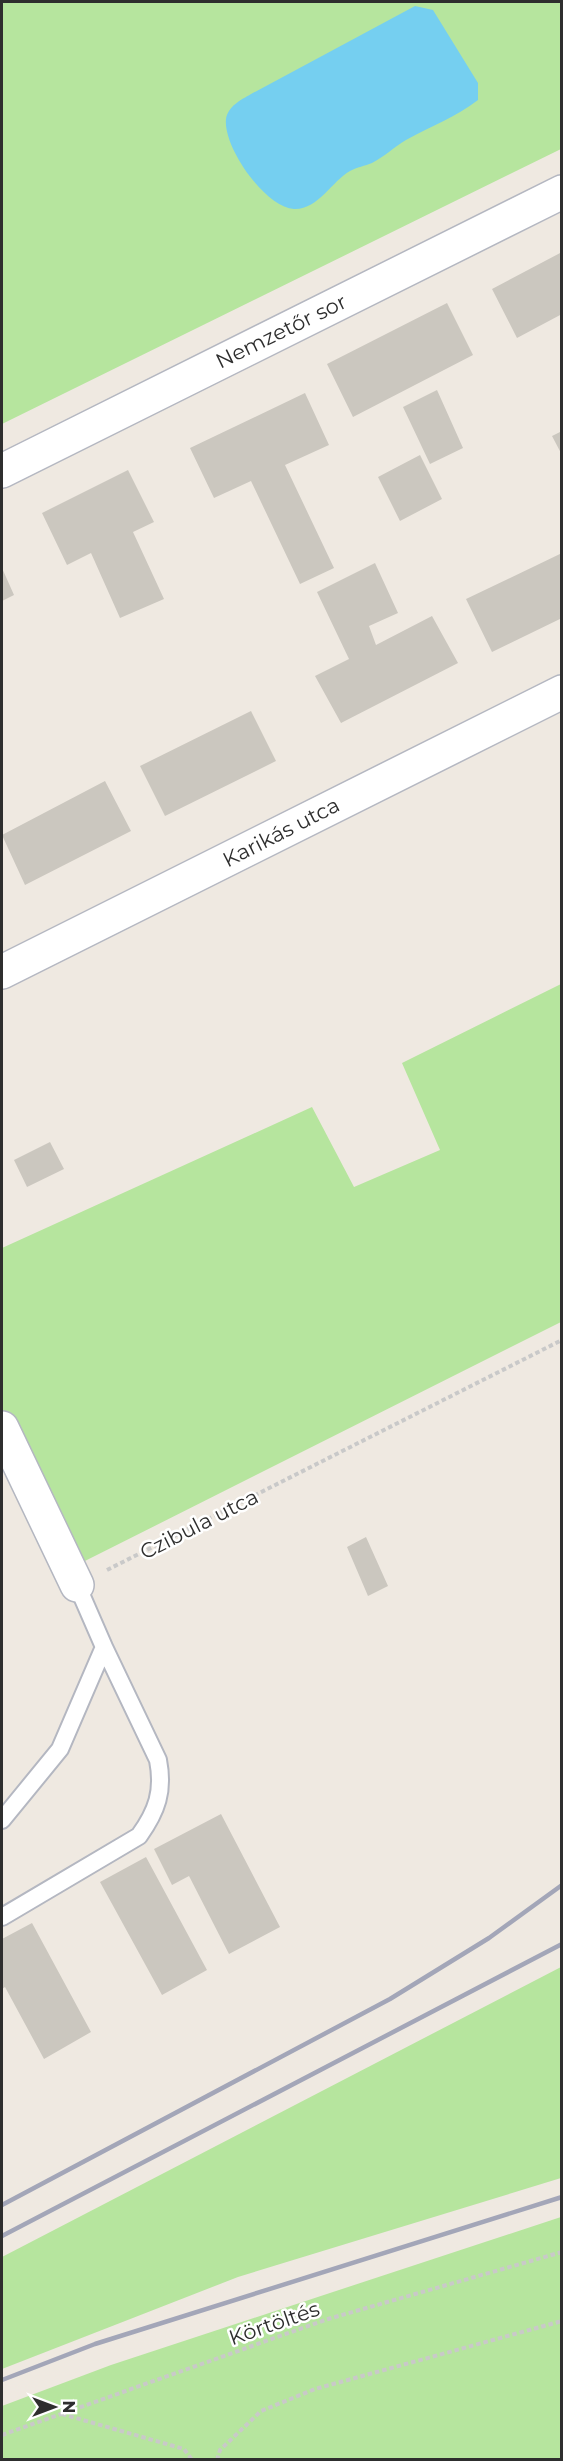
<svg xmlns="http://www.w3.org/2000/svg" width="563" height="2461" font-family="Montserrat,sans-serif">
  <style>
    .green { fill: #b6e59e }
    .water { fill: #75cff0 }
    .building { fill: #cbc7bf }
    .lines { fill: none; stroke-linecap: round; stroke-linejoin: round }
    .lane-casing { stroke: #b4b7c1; stroke-width: 20 }
    .street-casing { stroke: #b4b7c1; stroke-width: 36 }
    .path { stroke: #c9c9c9; stroke-width: 4; stroke-dasharray: 4.5 3; stroke-linecap: butt }
    .lane { stroke: #fff; stroke-width: 16 }
    .street { stroke: #fff; stroke-width: 33 }
    .rail { stroke: #a3a6b8; stroke-width: 4.5 }
    .labels { text-anchor: middle; dominant-baseline: central; stroke-width: 5; stroke-linejoin: round; paint-order: stroke }
    .street-label { font-size: 21px; fill: #2e2e2e; stroke: #fff }
  </style>
  <rect width="100%" height="100%" fill="#efe9e1"/>
  <path class="green" d="M2,2H561V149L2,424Z
    M561,984V1322L59,1574L2,1465V1248L312,1107L354,1187L440,1150L402,1063Z
    M561,1967V2178L238,2277L2,2369V2257Z
    M561,2217V2459H2V2406L111,2365Z"/>
  <path class="water" d="M415,6L433,10L478,83V100C456,117 431,126 406,140C394,147 384,157 372,163C365,166 357,167 350,171C332,181 318,210 294,209C265,207 223,147 226,119C228,106 241,100 251,94Z"/>
  <path class="building" d="M562,252V314L517,338L492,289Z
    M447,303L473,355L353,417L327,364Z
    M437,390L463,448L430,464L403,407Z
    M305,393L329,445L285,465L334,568L300,584L251,481L214,498L190,448Z
    M562,431V455L552,436Z
    M420,455L442,499L400,521L378,477Z
    M128,470L154,522L133,532L164,599L120,618L91,553L67,565L42,513Z
    M562,553V618L492,652L466,599Z
    M375,563L398,613L369,626L376,645L432,616L458,663L341,723L315,676L349,659L317,592Z
    M2,568L14,595L2,601Z
    M251,711L276,761L165,816L140,766Z
    M105,781L131,831L25,885L2,835Z
    M50,1142L64,1169L27,1187L14,1160Z
    M366,1537L388,1586L368,1596L347,1547Z
    M221,1814L280,1927L229,1954L189,1876L172,1885L154,1849Z
    M146,1857L207,1970L162,1995L100,1882Z
    M32,1923L91,2032L44,2059L5,1987L2,1989V1939Z"/>
  <g class="lines">
    <g class="lane-casing">
      <path id="lane" d="M2,1820L60,1749L104,1647L77,1585
        M2,1917L139,1836C157,1811 164,1791 158,1760L104,1647"/>
    </g>
    <g class="street-casing">
      <path id="street" d="M2,471L562,192
        M2,972L562,692
        M2,1428L77,1585"/>
    </g>
    <path class="path" d="M107,1570L562,1340
      M62,2414L184,2449L192,2460
      M2,2435L328,2319L562,2252
      M217,2460L220,2450L261,2411L315,2389L562,2321"/>
    <use href="#lane" class="lane"/>
    <use href="#street" class="street"/>
    <path class="rail" d="M2,2205L390,1999L489,1938L562,1885
      M2,2236L562,1944
      M2,2380L95,2344L562,2197"/>
  </g>
  <g class="labels">
    <g class="street-label">
      <text transform="translate(281 331) rotate(-26)">Nemzetőr sor</text>
      <text transform="translate(281 832) rotate(-27)">Karikás utca</text>
      <text transform="translate(199 1524) rotate(-27)">Czibula utca</text>
      <text transform="translate(274 2323) rotate(-19)">Körtöltés</text>
    </g>
  </g>
  <rect width="563" height="2461" fill="none" stroke="#2e2e2e" stroke-width="6"/>
  <g transform="translate(54 2407) rotate(90)" stroke="#ffffff" stroke-width="4.5" paint-order="stroke">
  <path d="M0-4.5L10 22L0 15L-10 22Z" fill="#2e2e2e"/>
  <text y="-9" font-size="16" font-weight="bold" text-anchor="middle" fill="#2e2e2e">N</text>
  </g>
</svg>
